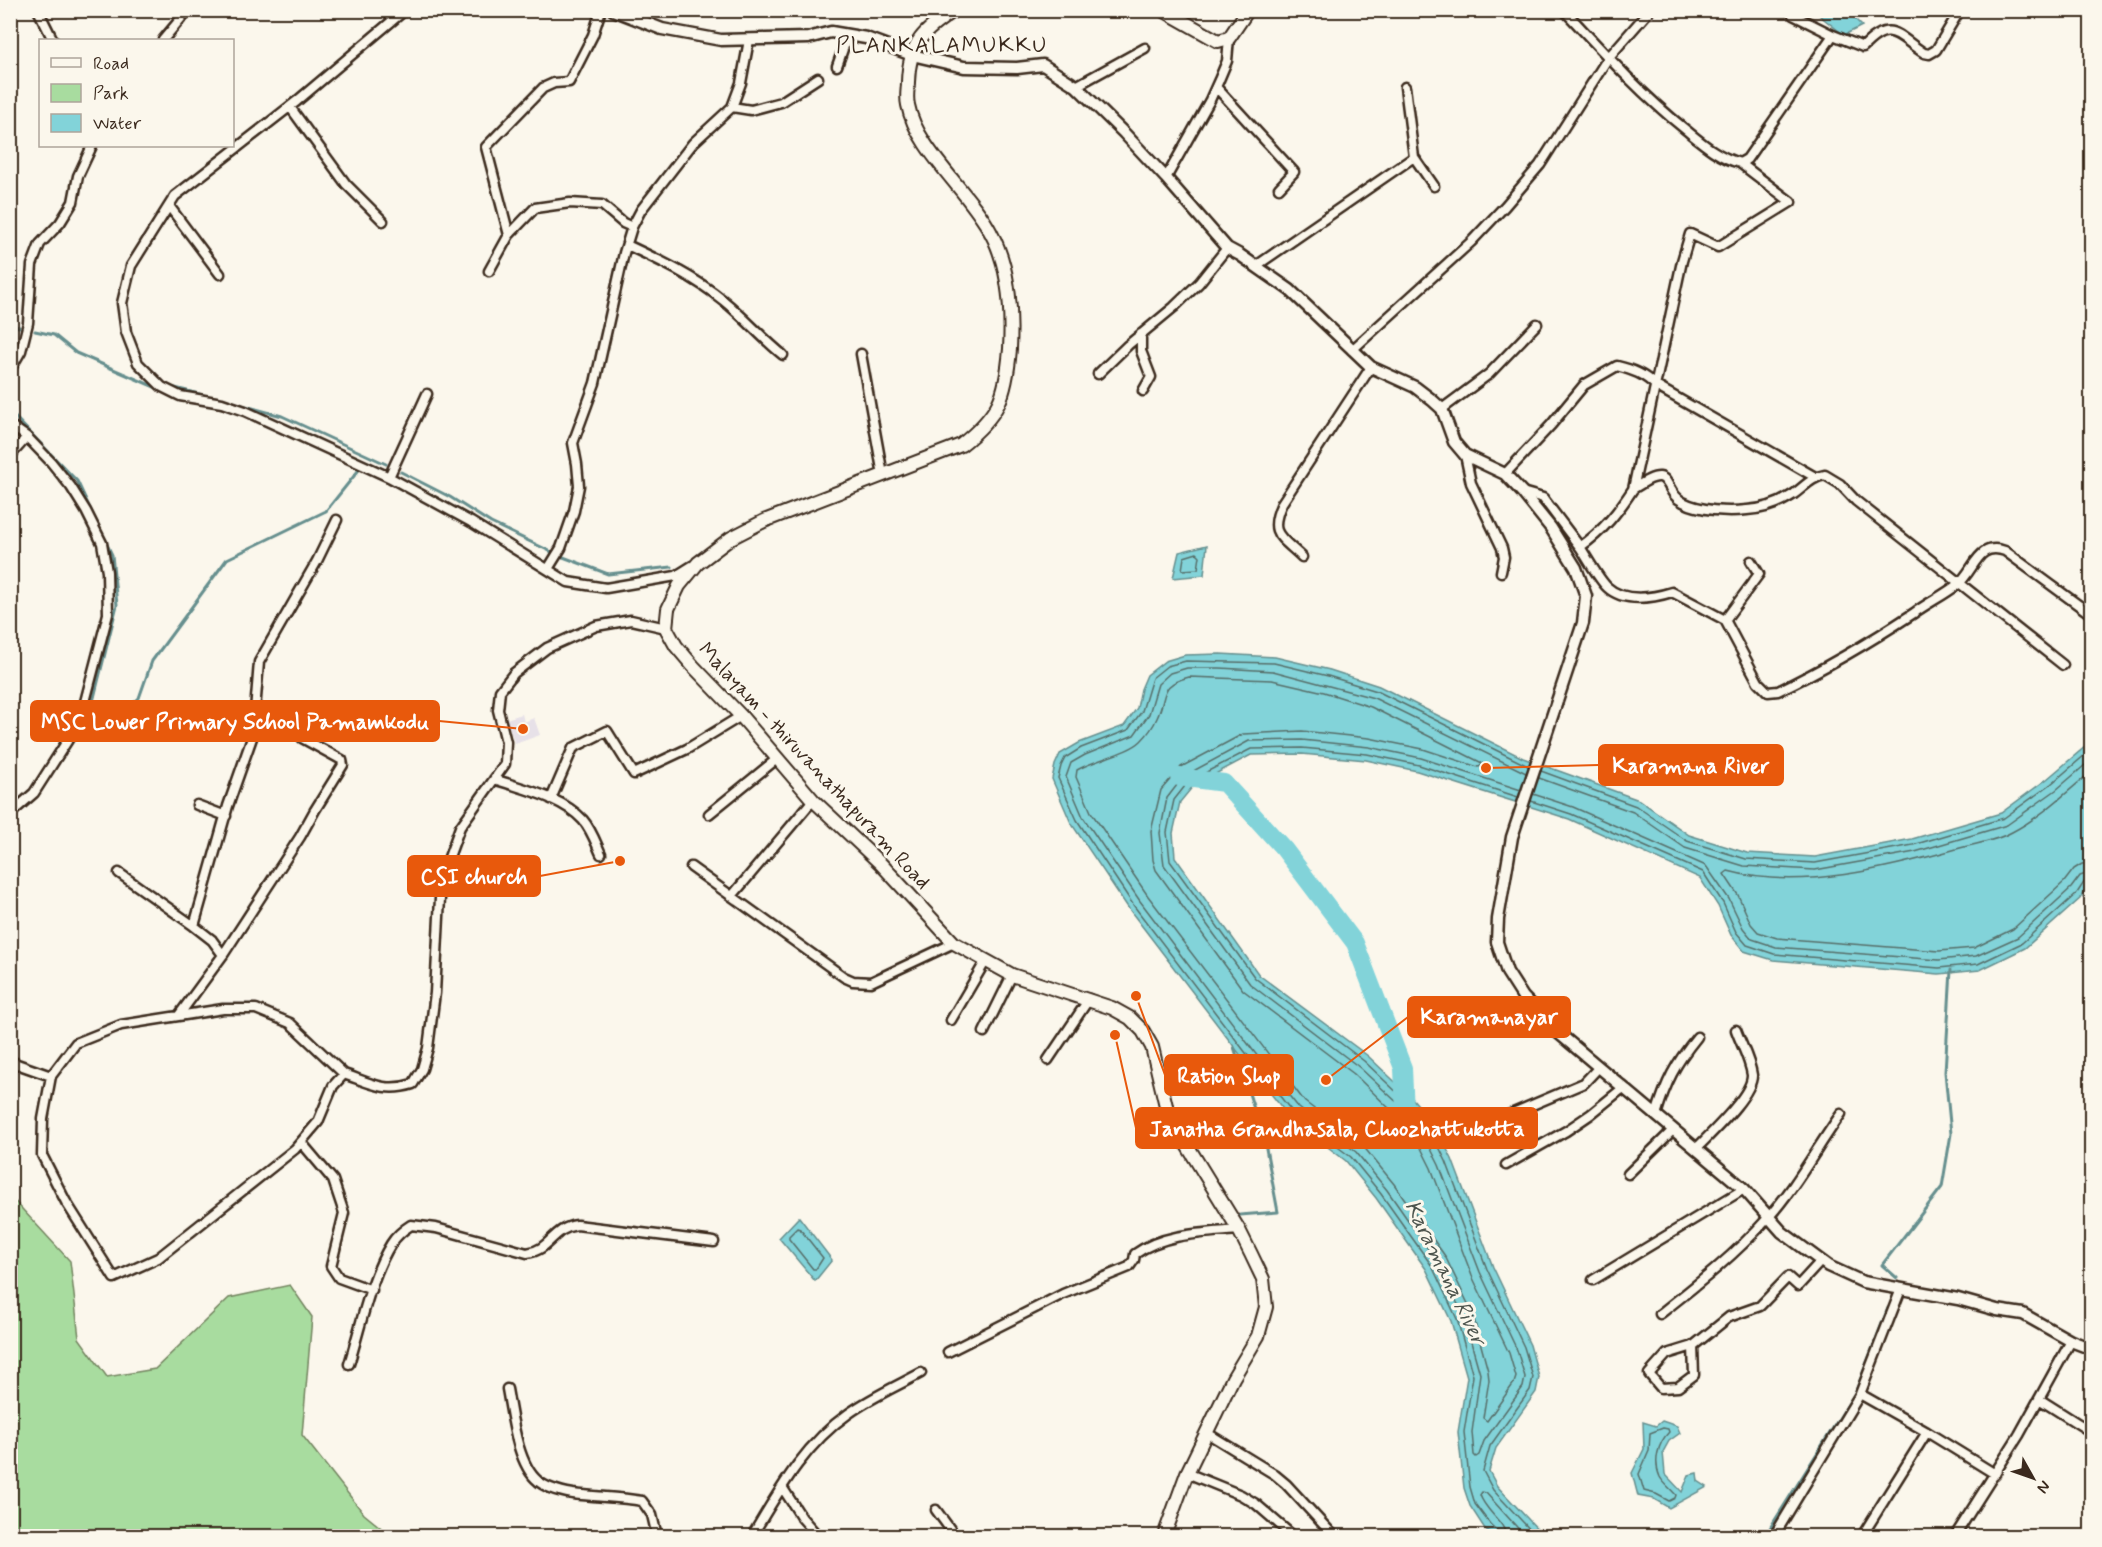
<svg xmlns="http://www.w3.org/2000/svg" width="2102" height="1547" font-family="Mynerve,sans-serif">
  <style>
    .built { fill: #e7e1e8 }
    .green { fill: #a8dc9f; stroke: #72835e; stroke-width: 1.5 }
    .water { fill: #82d3d9; stroke: #668f8e; stroke-width: 1.5 }
    .lines { fill: none; stroke-linecap: round; stroke-linejoin: round }
    .shore { stroke: #576e69; stroke-width: 1.5 }
    .stream { stroke: #668f8e; stroke-width: 3 }
    .river { stroke: #82d3d9; stroke-width: 18 }
    .minor-casing { stroke: #3b2a1e; stroke-width: 13 }
    .tertiary-casing { stroke: #3b2a1e; stroke-width: 15 }
    .secondary-casing { stroke: #3b2a1e; stroke-width: 16 }
    .minor { stroke: #fbf7ec; stroke-width: 8 }
    .tertiary { stroke: #fbf7ec; stroke-width: 10 }
    .secondary { stroke: #fbf7ec; stroke-width: 12 }
    .labels { text-anchor: middle; dominant-baseline: central; stroke-width: 6; stroke-linejoin: round; paint-order: stroke }
    .street-label { font-size: 21px; fill: #3b2a1e; stroke: #fbf7ec }
    .neighbourhood-label { font-size: 22px; letter-spacing: 1.5px; fill: #3b2a1e; stroke: #fbf7ec }
    .water-label { font-size: 22px; font-style: italic; fill: #4d544d; stroke: #fbf7ec }
    .leader { fill: none; stroke: #e8590c; stroke-width: 2 }
    .callout-dot { fill: #e8590c; stroke: #fbf7ec; stroke-width: 2 }
    .callout { fill: #e8590c; stroke: #e8590c; stroke-width: 2 }
    .callout-label { font-size: 22px; text-anchor: middle; font-weight: bold; fill: #fff }
  </style>
  <rect width="100%" height="100%" fill="#fbf7ec"/>
  <filter id="ink" filterUnits="userSpaceOnUse"><feTurbulence type="fractalNoise" baseFrequency=".0167" numOctaves="2"/><feDisplacementMap in="SourceGraphic" scale="12" xChannelSelector="R" yChannelSelector="G"/><feConvolveMatrix kernelMatrix="1 2 1 2 8 2 1 2 1" color-interpolation-filters="sRGB"/></filter>
  <g filter="url(#ink)">
    <path class="built" d="M522,714L524,722L534,718L540,735L515,744L506,719Z"/>
    <path class="green" d="M11,1197L70,1261L79,1338L107,1377L155,1369L229,1298L290,1285L312,1317L302,1435L364,1514L391,1536H11Z"/>
    <path class="water" d="M1814,11H1847L1862,26L1844,35Z
      M1207,545L1204,575L1173,578L1179,552Z
      M1220,654L1275,657L1330,670L1379,686L1523,758L1639,800L1689,835L1747,853L1815,857L1912,839L2001,813L2047,779L2086,746L2091,739V882L2082,897L2025,948L1980,970L1939,974L1773,960L1744,951L1731,935L1718,906L1700,878L1569,819L1417,771L1366,760L1302,754L1251,755L1194,785L1180,802L1173,833L1175,857L1259,975L1368,1056L1412,1098L1434,1124L1452,1159L1493,1267L1530,1345L1539,1377L1536,1392L1496,1448L1489,1471L1497,1486L1544,1536H1496L1485,1529L1470,1506L1464,1488L1458,1432L1467,1377L1451,1321L1426,1269L1376,1198L1346,1161L1290,1118L1245,1061L1129,909L1071,823L1052,779L1055,765L1060,754L1079,743L1124,726L1137,708L1141,689L1147,675L1165,661L1185,655Z
      M799,1217L832,1260L815,1281L779,1238Z
      M1662,1421L1677,1426L1680,1433L1669,1441L1663,1452L1665,1474L1682,1492L1689,1475L1697,1473L1698,1481L1707,1487L1669,1508L1654,1499L1638,1496L1632,1473L1644,1449L1643,1422L1656,1426Z"/>
    <g class="lines">
      <path class="shore" d="M1197,553L1200,556L1198,569L1182,570L1184,557Z
        M1189,677L1272,680L1324,692L1371,707L1482,763L1481,766L1478,767L1423,749L1369,738L1302,731L1243,734L1181,767L1161,790L1151,831L1153,860L1156,870L1243,990L1354,1074L1395,1114L1415,1136L1431,1168L1472,1276L1509,1353L1516,1377L1514,1383L1487,1421L1483,1418L1489,1380L1488,1371L1472,1312L1445,1256L1394,1184L1363,1146L1305,1102L1148,896L1091,812L1076,777L1077,770C1094,760 1129,753 1141,741C1147,735 1154,725 1157,718C1168,695 1158,685 1189,677Z
        M1541,771L1636,806L1687,841L1746,859L1815,863L1913,845L2004,818L2051,784L2092,749
        M2092,771C2067,792 2041,817 2012,832C1997,841 1977,843 1960,848C1890,868 1799,891 1728,871L1724,874L1738,895L1751,924L1758,932L1777,938L1939,951L1974,948L2013,929L2064,882L2074,869L2082,864L2092,863
        M1539,778L1633,812L1685,848L1744,866L1815,870L1915,852L2007,825L2056,790L2092,759
        M1521,790L1421,758L1369,747L1302,740L1249,741L1184,776L1167,798L1160,833L1164,865L1250,984L1359,1067L1402,1107L1422,1131L1439,1165L1480,1272L1517,1350L1525,1377L1523,1387L1484,1441L1479,1455L1476,1457L1474,1455L1472,1432L1480,1374L1464,1317L1438,1263L1387,1190L1356,1152L1299,1108L1255,1053L1140,901L1083,817L1066,777L1071,763L1085,755L1134,735L1149,714L1158,684L1170,673L1187,668H1220L1273,671L1374,698L1526,773
        M1533,794L1573,807L1706,866L1729,899L1743,928L1752,939L1776,947L1939,960L1976,956L2018,937L2071,888L2080,876L2092,872
        M1518,797L1419,765L1367,754L1302,748L1251,749L1189,781L1174,800L1167,832L1170,861L1255,978L1364,1061L1407,1102L1429,1127L1446,1161L1487,1269L1524,1347L1533,1377L1530,1390L1490,1446L1483,1471L1493,1490L1536,1536
        M1531,801L1571,814L1703,872L1723,903L1736,932L1747,945L1774,954L1939,968L1978,964L2022,943L2077,893L2085,881L2092,880
        M797,1228L800,1229L823,1258L816,1269H813L789,1239V1236Z
        M1663,1428L1668,1429L1669,1432C1658,1443 1653,1462 1660,1477C1663,1483 1671,1489 1676,1495L1675,1498L1669,1501L1656,1494L1644,1491L1639,1474L1649,1451L1650,1433Z
        M1499,1536L1497,1531L1490,1524L1475,1504L1470,1487L1464,1432L1473,1376L1457,1319L1432,1266L1381,1194L1351,1157L1294,1114L1249,1057L1134,906L1077,820L1058,778L1061,766L1065,758L1081,748L1128,730L1142,711L1152,678L1167,666L1186,661L1274,663L1328,676L1377,691L1528,766
        M1506,1536C1505,1522 1485,1511 1480,1495L1482,1492L1486,1493L1525,1536"/>
      <path class="stream" d="M10,325L19,327
        M35,331L54,335L76,353L157,388
        M171,387L211,397
        M238,404L282,416L386,464
        M10,412L77,481L112,555L117,605L89,718L111,724L139,698L152,661L227,559L326,511L362,466
        M401,472L450,497L491,523L558,555L608,574L672,567
        M1234,1047L1265,1143L1278,1212L1240,1215
        M1897,1278L1882,1265L1942,1187L1951,1134L1945,1072L1951,970
        M1765,1536L1855,1393L1888,1308"/>
      <path class="river" d="M1179,777L1224,783L1284,849L1355,943L1403,1068L1405,1113"/>
      <g class="minor-casing">
        <path id="minor" d="M38,10L53,40
          M405,10L297,101L175,196L131,266L122,303L126,332L138,363L162,387L180,396L222,403L245,411L389,477L471,522L568,582L606,588L676,576L692,566
          M1564,10C1603,52 1641,94 1686,130C1702,143 1719,158 1740,163L1747,159L1833,35L1863,47C1891,18 1896,35 1924,53L1929,54L1936,50L1960,10
          M1790,10L1793,15L1833,35
          M163,40L188,10
          M837,66L848,35
          M1076,86L1145,48
          M1216,87L1294,172L1279,188
          M1405,87L1414,157
          M290,107L346,184L383,221
          M732,107L751,110L781,102L818,78
          M1166,178L1210,100L1219,80L1227,61L1229,38
          M169,206L220,274
          M509,235L486,147L543,88L554,83L569,82L593,35L601,10
          M627,245C661,261 695,277 724,301C745,318 762,338 783,355
          M1256,266L1414,157L1434,186
          M489,271L509,235L535,208L570,203L602,205L623,223L632,227
          M1141,334V351L1151,377L1143,391
          M1352,350L1471,242L1505,206L1540,165L1608,58L1650,10
          M861,354L883,475
          M10,370L21,351L28,323L32,265L40,244L60,223L73,202L78,176L92,146
          M1098,374L1128,345L1174,307L1199,283L1227,248
          M1442,409L1489,374L1537,324
          M10,425L27,437L51,462L71,487L86,511L102,543L107,572L108,614L80,721L34,793L10,814
          M1465,455L1471,483L1502,548L1504,557L1501,572
          M10,456L27,437
          M1505,474L1551,425L1584,385L1617,366C1633,370 1644,374 1656,386L1815,477
          M389,477L427,394
          M1633,489C1675,460 1661,491 1683,502C1700,511 1728,512 1747,510C1765,509 1779,504 1794,494C1805,486 1812,477 1825,475L1840,484L1856,501L2063,665
          M1522,492L1543,498L1580,547C1603,531 1618,512 1633,489L1682,261L1690,234L1718,247L1791,202L1740,163
          M1580,547C1588,559 1598,578 1607,587C1624,603 1653,598 1672,592L1725,620L1758,682L1768,692L1778,691C1826,668 1870,642 1914,613C1928,603 1944,595 1957,585C1975,571 1977,541 2005,551L2092,615
          M1302,557C1280,536 1268,534 1282,503L1371,367
          M548,569L561,548L574,511L579,486L577,464L573,443L595,383L624,253L632,227L641,210L693,143L732,107L741,83L749,40
          M1725,620L1759,574L1751,561
          M494,779C523,789 562,797 583,820C591,829 596,843 601,854
          M551,799L573,748L607,731L634,774L687,749L741,716
          M197,805L226,816
          M709,814L778,758
          M691,867L844,977L853,981L871,982L954,943
          M119,873L194,926L228,806L253,735L259,662L317,561L337,520
          M732,896L813,800
          M194,926L212,940L223,955
          M179,1015L223,955L300,837L315,810L343,765L342,760L302,738
          M951,1020L985,962
          M984,1032L1012,975
          M10,1060L17,1064L51,1076
          M1048,1060L1089,999
          M344,1074L290,1023L256,1009H223L121,1025L76,1043L51,1076L43,1119L42,1155L66,1202L114,1278L158,1258L295,1149L318,1122L333,1086L344,1074C370,1083 385,1093 413,1084L422,1069L428,1048L435,993L441,879L460,827L505,764L506,742L498,710L500,691L514,673L547,648L596,626L631,620L666,628
          M1656,1115C1666,1082 1675,1064 1697,1037
          M1492,1122L1584,1083L1599,1067
          M301,1142L333,1180L344,1213L331,1266L339,1278L372,1290
          M1696,1149C1710,1134 1753,1095 1752,1075C1750,1060 1741,1044 1736,1030
          M1506,1165L1566,1131L1591,1114L1623,1088
          M1628,1174L1673,1130
          M1593,1280L1744,1189
          M1660,1314C1698,1284 1735,1255 1767,1219C1796,1187 1816,1149 1841,1114
          M1693,1346L1694,1375L1678,1387L1661,1388L1649,1374L1667,1354L1693,1346L1729,1317L1760,1306L1788,1277L1798,1286L1821,1261
          M948,1352L1063,1294L1129,1267L1134,1260L1135,1254C1164,1233 1205,1233 1239,1230
          M349,1364C361,1326 370,1278 391,1244C396,1236 403,1230 411,1225L436,1228L527,1253C551,1250 552,1228 577,1225L714,1242
          M507,1389C512,1415 517,1464 538,1481C546,1488 562,1492 573,1494C596,1497 619,1497 642,1501L652,1515L657,1536
          M1860,1394L1927,1432L1995,1474
          M2039,1399L2085,1428
          M1207,1433L1274,1474L1286,1484L1334,1536
          M1187,1473L1241,1495L1256,1504L1293,1536
          M782,1487L802,1518L818,1536
          M936,1510L950,1529V1536
          M752,1536C779,1491 804,1445 848,1414C870,1398 897,1386 921,1373
          M1774,1536L1860,1394L1901,1289
          M1862,1536L1927,1432
          M1955,1536L2019,1435L2071,1341"/>
      </g>
      <g class="tertiary-casing">
        <path id="tertiary" d="M613,10L662,29L721,40L808,38L831,32L866,38L912,55L964,67L1017,68L1043,65L1076,86L1124,133L1166,178L1227,248L1240,255L1290,290L1371,367L1415,387L1432,400L1442,409L1454,442L1465,455L1505,474L1522,492L1551,528L1576,568L1586,596L1583,623L1512,837L1498,919L1497,942L1507,972L1523,997L1556,1031L1744,1189L1782,1232L1828,1266L1863,1282L1958,1299L1997,1310L2023,1314L2071,1341L2092,1349"/>
      </g>
      <g class="secondary-casing">
        <path id="secondary" d="M955,10C924,30 909,43 908,82C908,89 906,97 908,105C916,149 970,192 991,233C1010,268 1012,311 1010,349C1006,397 999,415 961,445L764,521L731,538L698,563L679,586L668,609L666,628L676,646L693,666L741,716L813,800L881,864L954,943L1012,975L1112,1008L1130,1018L1143,1031L1152,1047L1166,1106L1182,1137L1239,1230L1251,1254L1263,1279L1266,1307L1258,1336L1233,1378L1187,1473L1164,1536
          M1163,10L1218,41L1229,38L1248,10"/>
      </g>
      <use href="#minor" class="minor"/>
      <use href="#tertiary" class="tertiary"/>
      <use href="#secondary" class="secondary"/>
    </g>
  </g>
  <g class="labels">
    <g class="street-label">
      <text transform="translate(814 766) rotate(47)">Malayam - thiruvanathapuram Road</text>
    </g>
    <g class="neighbourhood-label">
      <text x="942" y="46">PLANKALAMUKKU</text>
    </g>
    <g class="water-label">
      <text transform="translate(1445 1273) rotate(64)">Karamana River</text>
    </g>
  </g>
  <path class="leader" d="M523 729L439 721M1486 768L1599 765M620 861L540 876M1326 1080L1408 1017M1136 996L1165 1075M1115 1035L1136 1128"/>
  <g class="callout-dot">
    <circle cx="523" cy="729" r="6"/>
    <circle cx="1486" cy="768" r="6"/>
    <circle cx="620" cy="861" r="6"/>
    <circle cx="1326" cy="1080" r="6"/>
    <circle cx="1136" cy="996" r="6"/>
    <circle cx="1115" cy="1035" r="6"/>
  </g>
  <g class="callout">
    <rect x="31" y="701" width="408" height="40" rx="6"/>
    <rect x="1599" y="745" width="184" height="40" rx="6"/>
    <rect x="408" y="856" width="132" height="40" rx="6"/>
    <rect x="1408" y="997" width="162" height="40" rx="6"/>
    <rect x="1165" y="1055" width="128" height="40" rx="6"/>
    <rect x="1136" y="1108" width="401" height="40" rx="6"/>
  </g>
  <g class="callout-label">
    <text x="235" y="729">MSC Lower Primary School Pamamkodu</text>
    <text x="1691" y="773">Karamana River</text>
    <text x="474" y="884">CSI church</text>
    <text x="1489" y="1024">Karamanayar</text>
    <text x="1229" y="1083">Ration Shop</text>
    <text x="1337" y="1136">Janatha Grandhasala, Choozhattukotta</text>
  </g>
  <rect width="2102" height="1547" fill="none" stroke="#fbf7ec" stroke-width="36"/>
  <rect x="18" y="18" width="2066" height="1511" fill="none" stroke="#3b2a1e" stroke-width="2" filter="url(#ink)"/>
  <rect x="39" y="39" width="195" height="108" fill="#fbf7ec" stroke="#aea59a" stroke-width="1.5"/>
  <rect x="51" y="58" width="30" height="9" fill="#fbf7ec" stroke="#aea59a" stroke-width="1.5"/>
  <text x="93" y="69" font-size="18" fill="#3b2a1e">Road</text>
  <rect x="51" y="84" width="30" height="18" fill="#a8dc9f" stroke="#aea59a" stroke-width="1.5"/>
  <text x="93" y="99" font-size="18" fill="#3b2a1e">Park</text>
  <rect x="51" y="114" width="30" height="18" fill="#82d3d9" stroke="#aea59a" stroke-width="1.5"/>
  <text x="93" y="129" font-size="18" fill="#3b2a1e">Water</text>
  <g transform="translate(2033 1478) rotate(130)" stroke="#fbf7ec" stroke-width="4.5" paint-order="stroke">
  <path d="M0-4.5L10 22L0 15L-10 22Z" fill="#3b2a1e"/>
  <text y="-9" font-size="16" font-weight="bold" text-anchor="middle" fill="#3b2a1e">N</text>
  </g>
</svg>
